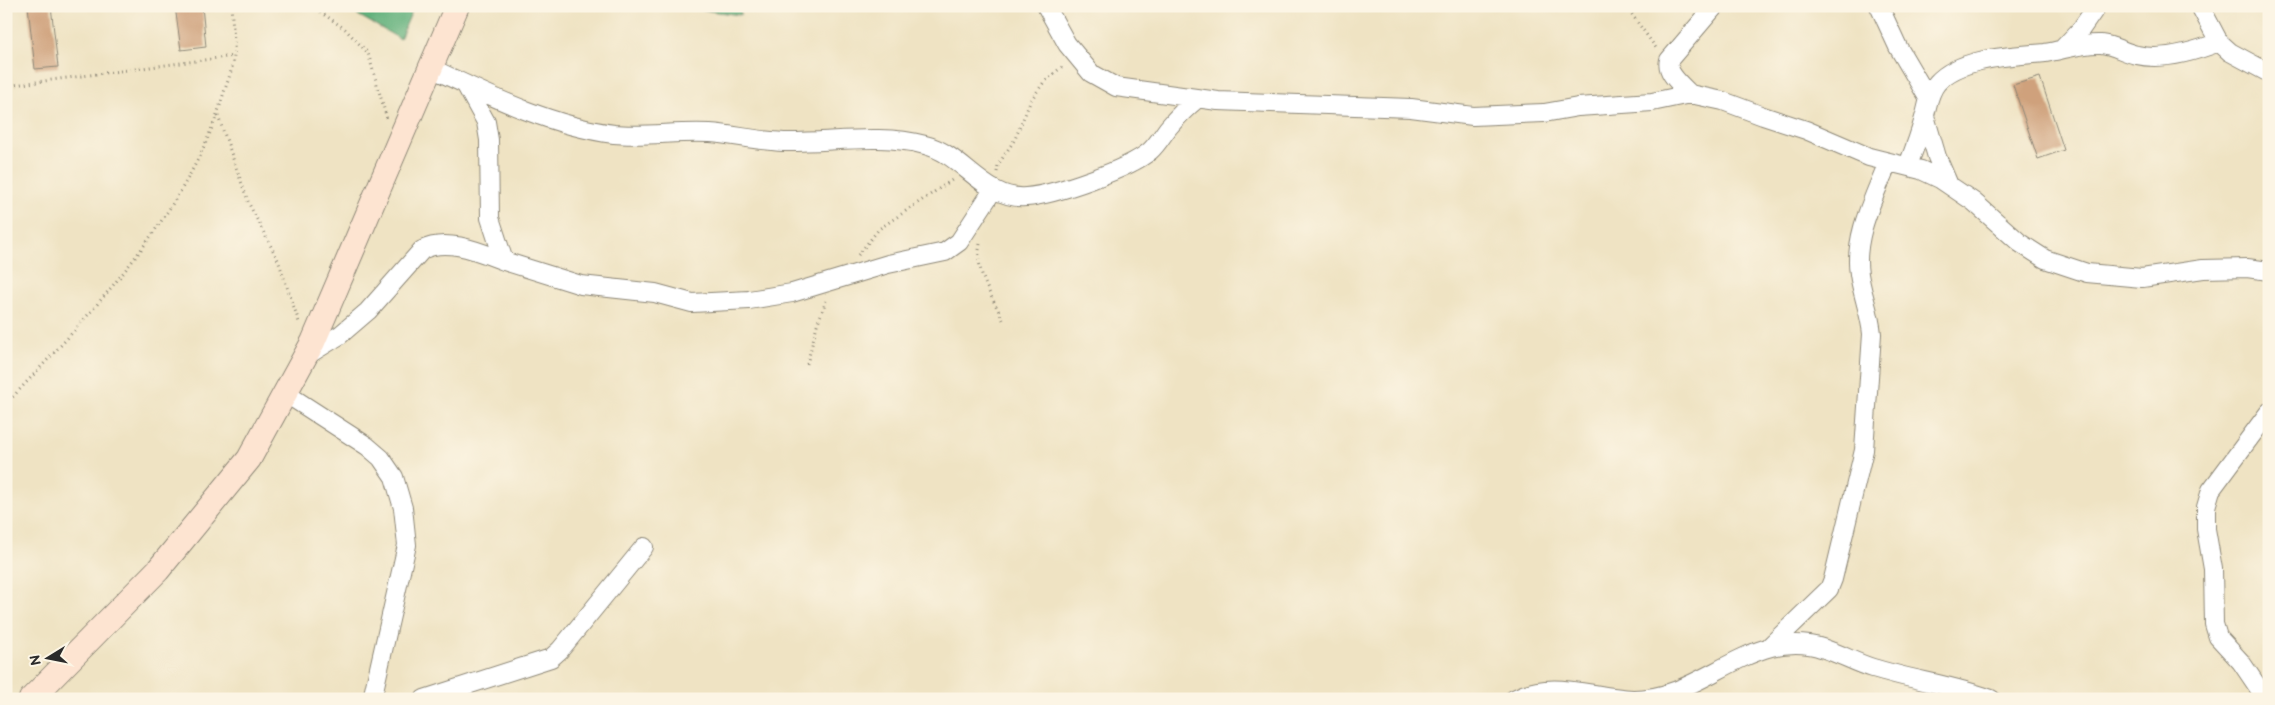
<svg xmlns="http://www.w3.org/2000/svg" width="2275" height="705" font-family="'Balsamiq Sans',sans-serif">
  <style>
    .forest { fill: #62b17b; stroke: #466e53 }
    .building { fill: #cfa17b }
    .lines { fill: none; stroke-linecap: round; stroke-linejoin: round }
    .street-casing { stroke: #8d8777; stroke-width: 20 }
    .secondary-casing { stroke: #8d8777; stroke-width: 26 }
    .path { stroke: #8d8777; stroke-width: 3; stroke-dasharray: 1 4; stroke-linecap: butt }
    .street { stroke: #fff; stroke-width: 18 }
    .secondary { stroke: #fde4d1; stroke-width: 24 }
  </style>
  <rect width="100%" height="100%" fill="#fcf5e5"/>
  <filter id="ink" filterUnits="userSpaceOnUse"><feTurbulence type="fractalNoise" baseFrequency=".02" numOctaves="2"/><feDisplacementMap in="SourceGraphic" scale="10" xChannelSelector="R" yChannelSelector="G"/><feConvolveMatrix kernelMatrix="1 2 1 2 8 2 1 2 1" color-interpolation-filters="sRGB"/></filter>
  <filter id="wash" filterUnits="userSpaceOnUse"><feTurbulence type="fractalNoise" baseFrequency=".0096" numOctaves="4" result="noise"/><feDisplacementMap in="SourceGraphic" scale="20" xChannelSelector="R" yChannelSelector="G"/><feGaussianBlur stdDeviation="1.12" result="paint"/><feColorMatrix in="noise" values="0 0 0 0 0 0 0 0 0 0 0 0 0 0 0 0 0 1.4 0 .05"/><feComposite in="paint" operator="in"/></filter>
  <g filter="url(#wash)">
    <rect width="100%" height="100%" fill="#efe3c3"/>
    <path class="forest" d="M342,6H414L400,39Z
      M675,6H742L740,15Z"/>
    <g id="blocks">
      <path class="building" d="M28,6H51L58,67L35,69Z
        M175,6H202L206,47L181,50Z
        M2040,77L2064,150L2038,159L2013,85Z"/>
    </g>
  </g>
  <g filter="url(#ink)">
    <use href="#blocks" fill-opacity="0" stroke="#8d8777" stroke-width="1"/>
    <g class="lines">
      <g class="street-casing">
        <path id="street" d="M1046,6L1067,44L1091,73L1116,87L1218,101L1411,108L1473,116L1544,113L1578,107L1652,102L1690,94L1723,101L1763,116L1806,130L1869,157L1921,170L1940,179L1974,202L2020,243L2045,259L2087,273L2142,278L2203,269L2247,268L2269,271
          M1879,6L1898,47L1928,98
          M2200,6L2219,42
          M2064,47L2081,29L2097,6
          M431,68C488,95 550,126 614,134C646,137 678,131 710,133C735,135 759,141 784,142C830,143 880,133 925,145C963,154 984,200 1026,197C1054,195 1129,169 1150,151C1157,145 1162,136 1168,128C1177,117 1186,108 1197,99
          M465,84L486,122L489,140L490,218L504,261L581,285L655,293L692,303L749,300L792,293L888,264L945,252L959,242L993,190
          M1690,94C1682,85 1665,73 1669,60L1715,6
          M1925,116L1937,157L1949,185
          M1908,165C1914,150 1920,134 1924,118C1928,106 1928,94 1937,83C1960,57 2013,56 2045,53C2064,50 2081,43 2101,44C2114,45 2125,53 2137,55C2162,61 2196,51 2219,42L2230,52L2269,73
          M306,356L340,335L368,311L422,250C447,237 480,252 504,261
          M285,393L367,446L381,458L394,477L403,508L407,545L372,699
          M1769,647L1829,589L1833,579L1864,450L1872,334C1870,313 1862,294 1859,274C1853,236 1875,196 1888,162
          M424,699L551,658L560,650L644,547
          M1514,699C1553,678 1593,698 1633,699C1685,699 1723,660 1771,647C1784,644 1796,643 1809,645C1831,648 1852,662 1873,668C1912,680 1952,685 1991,699
          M2266,699L2241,662L2218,637L2214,624L2213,569L2206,529V507L2211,490L2269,412"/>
      </g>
      <g class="secondary-casing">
        <path id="secondary" d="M31,699L158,570L249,459L313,342L457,6"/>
      </g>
      <path class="path" d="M312,6L345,29L368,53L387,119
        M1626,6L1656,48
        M6,86L234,56
        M218,116L249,204L278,260L299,322
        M997,172L998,165L1015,139L1031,100L1044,82L1064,65
        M980,244C974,271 992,296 1003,320
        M858,255L879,229L952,180
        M807,364L817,325L826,301
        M6,404C88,317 192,209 224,92C228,81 233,67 234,56C235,40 232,22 231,6"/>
      <use href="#street" class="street"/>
      <use href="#secondary" class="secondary"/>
    </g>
  </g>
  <rect width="2275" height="705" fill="none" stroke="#fcf5e5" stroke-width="25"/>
  <g transform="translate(48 658) rotate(260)" stroke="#fcf5e5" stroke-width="4" paint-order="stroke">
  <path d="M0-4L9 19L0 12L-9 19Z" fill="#2b2b2b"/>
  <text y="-8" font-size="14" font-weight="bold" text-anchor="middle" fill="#2b2b2b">N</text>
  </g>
</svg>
